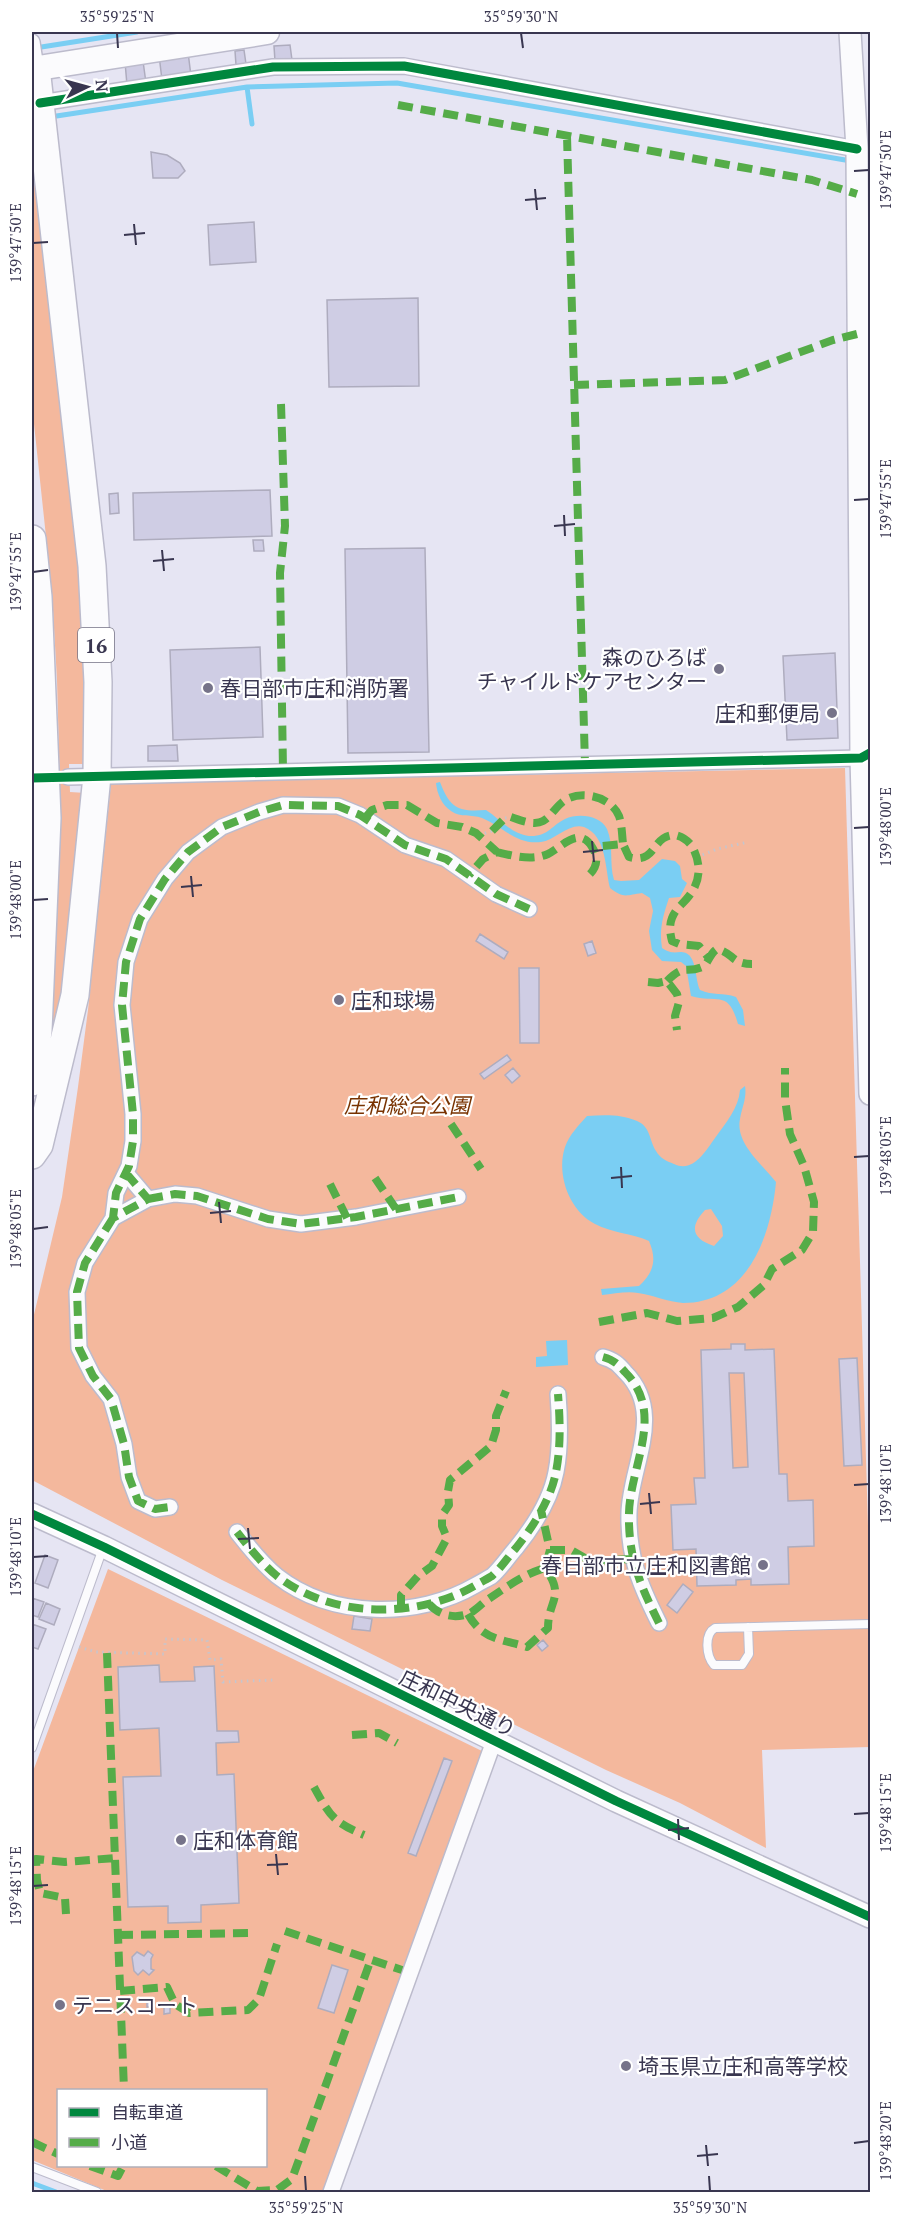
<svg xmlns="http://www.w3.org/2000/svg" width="902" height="2224" font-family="'PT Serif','Noto Sans JP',serif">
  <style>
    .green { fill: #f4b89d; fill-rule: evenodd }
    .water { fill: #7acef3; fill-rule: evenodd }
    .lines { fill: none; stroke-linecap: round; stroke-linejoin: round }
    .stream { stroke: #7acef3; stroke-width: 5 }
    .building { fill: #cfcde4; stroke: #aeacbe; stroke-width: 1.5; fill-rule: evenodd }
    .lane-casing { stroke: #bcbbcc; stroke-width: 10 }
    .street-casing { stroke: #bcbbcc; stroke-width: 18 }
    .secondary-casing { stroke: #bcbbcc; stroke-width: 24 }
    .primary-casing { stroke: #bcbbcc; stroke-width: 27 }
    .highway-casing { stroke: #bcbbcc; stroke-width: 30 }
    .path { stroke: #c6c5cd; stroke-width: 3; stroke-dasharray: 1.5 4.5; stroke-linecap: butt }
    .lane { stroke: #fbfbfd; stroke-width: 8 }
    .street { stroke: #fbfbfd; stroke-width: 15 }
    .secondary { stroke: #fbfbfd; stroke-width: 21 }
    .primary { stroke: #fbfbfd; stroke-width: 24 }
    .highway { stroke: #fbfbfd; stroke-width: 27 }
    .quiet { stroke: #55ac48; stroke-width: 8; stroke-dasharray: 15 8; stroke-linecap: butt }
    .cycleway-casing { stroke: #fff; stroke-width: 13 }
    .cycleway { stroke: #00873e; stroke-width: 9 }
    .ticks { fill: none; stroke: #393650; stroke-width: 2 }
    .poi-dot { fill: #767389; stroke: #fff; stroke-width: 2 }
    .labels { text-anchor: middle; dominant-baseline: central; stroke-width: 4.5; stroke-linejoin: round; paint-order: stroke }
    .shield { fill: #fff; stroke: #747284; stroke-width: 1.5 }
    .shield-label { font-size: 20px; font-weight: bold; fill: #393650 }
    .poi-label { font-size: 21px; fill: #393650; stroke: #fff; text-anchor: start }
    .park-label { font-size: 21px; font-style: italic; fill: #783200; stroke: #fff }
    .street-label { font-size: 21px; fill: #393650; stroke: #fff }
    .neatline { fill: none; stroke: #393650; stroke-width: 2 }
    .ticks-label { font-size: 15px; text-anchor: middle; fill: #393650 }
  </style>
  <rect width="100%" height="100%" fill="#e6e5f3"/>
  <path class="green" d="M32,158L38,164L88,619L86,764H69L70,792L86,793L60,1016L48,1047L55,964L60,788L57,680L52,593L32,405Z
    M845,768L870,1591V1747L762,1750L766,1848L680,1803L606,1770L222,1580L32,1480V1323L62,1197L78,1087L88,1010L111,783Z
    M108,1569L484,1752L325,2192H109L32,2160V1774ZM58,2090H266V2166H58Z"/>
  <path class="water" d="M440,782C450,809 459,812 486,810C500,819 511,834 529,836C548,837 552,825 565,819C578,813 600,815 607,829C614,845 609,864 614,880L621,881L639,880L662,859L675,861L680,866L682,879L687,883L680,897L669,898C663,916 659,929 662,948C674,956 677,950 686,953C697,958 695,980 700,990C713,996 723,992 736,997L743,1010L745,1026L738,1024C728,989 719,1004 691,996L686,966L681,962L662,961L652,950L649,931L653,911L650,898L642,893C626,895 624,899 610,888C605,869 607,836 584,827C570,822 555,840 541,842C516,845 502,826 482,818C471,814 461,818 451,811C442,805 437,794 436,783Z
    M745,1086C747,1098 742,1107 740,1119C735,1143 762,1164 776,1182C771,1236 748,1303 683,1303C668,1302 653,1295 638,1293C627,1291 613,1294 602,1295L601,1289L639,1286C654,1272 657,1260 649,1241C631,1233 612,1233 595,1224C569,1211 556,1174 565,1147C570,1134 578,1126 587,1116C604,1115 621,1114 637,1121C651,1127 649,1140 656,1151C660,1158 666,1161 674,1164C693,1173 705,1152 715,1138C726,1123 739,1107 740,1090ZM711,1209L722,1226L723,1236L714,1246C692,1239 689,1227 705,1210Z
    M567,1340L568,1365L536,1367V1357L547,1356L546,1341Z"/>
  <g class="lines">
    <path class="stream" d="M35,48L137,32
      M247,87L252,124
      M50,117L247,87L397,83L851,161
      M32,2183L56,2192"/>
  </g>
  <path class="building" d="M290,45L292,60L275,61L274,46Z
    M244,50L246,64L236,65L235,51Z
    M188,52L191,76L162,80L159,55Z
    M143,61L146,83L127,85L125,62Z
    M151,152L167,155L180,163L185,171L178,178H153Z
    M254,222L256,262L210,265L208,225Z
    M418,298L419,386L329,387L327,300Z
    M270,490L272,536L134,540L133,493Z
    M118,493L119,513L110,514L109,494Z
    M253,540H263L264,551H254Z
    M425,548L429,752L348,753L345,549Z
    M260,647L263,737L173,740L170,650Z
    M835,653L838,738L787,740L783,656Z
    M177,745L178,761H148V746Z
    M480,934L508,952L504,959L476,941Z
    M592,941L596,953L588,956L584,944Z
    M519,968H539V1043H520Z
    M507,1055L511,1060L484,1079L480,1074Z
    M513,1068L520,1076L512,1083L505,1075Z
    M731,1344H745V1350L774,1349L779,1474H787L788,1501L813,1500L814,1546L788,1547L789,1584L751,1585V1579L736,1580V1585L697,1586L696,1549L673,1550L671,1505L696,1504L694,1478H705L701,1350L731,1349ZM729,1373H744L748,1467L733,1468Z
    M857,1358L862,1465L844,1466L839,1359Z
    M45,1555L58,1560L48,1588L35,1583Z
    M683,1584L693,1592L677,1613L667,1605Z
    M32,1598L44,1602L38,1617L32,1615Z
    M46,1603L60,1609L54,1625L39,1619Z
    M354,1616L372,1619L370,1631L352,1629Z
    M32,1624L46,1629L38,1649L32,1647Z
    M543,1640L548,1646L542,1651L537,1645Z
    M159,1665L160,1682L195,1681L194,1667L214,1666L217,1731H238L239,1742L216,1743L217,1775L234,1774L239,1903L201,1905V1922L168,1923V1906L128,1907L123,1777L161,1776L159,1728L120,1730L118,1667Z
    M444,1758L452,1761L416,1856L408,1853Z
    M148,1951L153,1955L151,1959V1969L154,1970L149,1975L143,1970L138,1975L134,1971L132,1957L137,1952L144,1956Z
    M332,1965L348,1970L334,2013L318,2008Z
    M147,2000H154V2007H147Z
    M164,2007H170V2013L164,2014Z"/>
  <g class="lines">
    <g class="lane-casing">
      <path id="lane" d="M748,1627L749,1654L742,1665H714C706,1656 704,1634 715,1628L870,1624
        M32,1748L103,1548
        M32,2167L97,2192"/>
    </g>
    <g class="street-casing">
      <path id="street" d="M32,42L36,68
        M40,103L273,67L404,66L857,149
        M68,777L861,758L868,754
        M126,1173L148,1199L113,1218L116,1193L129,1166L133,1141V1114L122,1005L126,962L140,919L165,879L188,852L222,827L259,812L283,805L338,806L360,815L405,845L446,859L496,894L529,909
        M148,1199L175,1194L197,1196L268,1219L301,1224L356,1217L458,1197
        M113,1218L85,1263L77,1292L79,1348L93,1376L111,1399L124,1444L129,1477L138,1501L155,1509L170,1507
        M603,1357C614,1360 618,1364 625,1372C666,1413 630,1466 629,1513C628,1557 640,1585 659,1623
        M237,1532C249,1547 261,1563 277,1576C332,1619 418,1619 476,1585C481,1582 487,1579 492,1576C501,1568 508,1557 516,1548C533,1527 551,1499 556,1472C561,1446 560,1420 558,1394
        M331,2192L494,1741"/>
    </g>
    <g class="secondary-casing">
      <path id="secondary" d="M850,32L857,149L861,758L870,1094
        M32,1514L104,1547L616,1801L870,1917"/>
    </g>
    <g class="primary-casing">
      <path id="primary" d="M32,69L267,32"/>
    </g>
    <g class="highway-casing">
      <path id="highway" d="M32,539L38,597L47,818L38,1031L32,1082
        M32,1155L39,1145L75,995L97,776L98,682L92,566L36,68"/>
    </g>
    <path class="path" d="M505,818L511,817
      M479,835L492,831
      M697,857L717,849L748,842
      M79,1647L96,1652L165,1654V1639L207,1640L210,1660L221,1659L223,1682L275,1680
      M32,1857L36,1859
      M32,2154L36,2145"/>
    <use href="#lane" class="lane"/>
    <use href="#street" class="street"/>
    <use href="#secondary" class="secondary"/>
    <use href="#primary" class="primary"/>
    <use href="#highway" class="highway"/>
    <path class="quiet" d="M398,105L812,180L857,194
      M567,136L585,764
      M574,385L725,380L833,340L857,334
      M281,404L285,526L280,573L283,771
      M511,817C520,820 534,826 543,821C552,816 557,804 567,799C584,790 612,798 619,816C622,825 622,835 623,844
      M365,818L372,810L387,805H407L437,823L462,827L476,833L497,852L483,859L469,875
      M492,831L505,818
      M497,852C513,856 532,861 548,854C561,848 579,825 592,847L623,844L629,857C657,865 651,835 675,835C682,836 690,842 693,848C701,864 701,881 689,896C683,904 676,908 672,918C669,926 670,933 672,941L679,944L699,946L708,957
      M590,874C598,866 598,856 592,847
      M667,981C685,963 685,974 702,967C708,965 709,954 717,949C734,953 731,964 752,964
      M648,982L658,983L667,981L677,994L679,1002L675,1016L677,1030
      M451,1124L481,1169
      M126,1173L148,1199L113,1218L116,1193L129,1166L133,1141V1114L122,1005L126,962L140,919L165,879L188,852L222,827L259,812L283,805L338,806L360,815L405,845L446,859L496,894L529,909
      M375,1178L396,1209
      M330,1184L347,1218
      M148,1199L175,1194L197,1196L268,1219L301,1224L356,1217L458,1197
      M113,1218L85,1263L77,1292L79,1348L93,1376L111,1399L124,1444L129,1477L138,1501L155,1509L170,1507
      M599,1322L647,1313L677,1321L713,1318L738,1307L764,1285L772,1269L802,1250L813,1232L814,1202L804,1166L790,1134L785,1099V1068
      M603,1357C614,1360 618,1364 625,1372C666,1413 630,1466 629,1513C628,1557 640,1585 659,1623
      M237,1532C249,1547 261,1563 277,1576C332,1619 418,1619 476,1585C481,1582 487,1579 492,1576C501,1568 508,1557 516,1548C533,1527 551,1499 556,1472C561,1446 560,1420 558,1394
      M550,1550H571L590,1561L633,1559
      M429,1604C439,1615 453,1619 468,1614C474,1612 481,1604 487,1600C505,1588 524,1574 545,1568L550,1550L541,1510
      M401,1608V1595L418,1576L432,1566L447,1538L442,1526V1515L449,1505L448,1491L450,1480L491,1446L496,1430V1416L506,1391
      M468,1614C482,1640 501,1639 527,1647L548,1628C548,1600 566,1597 545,1568
      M107,1653L124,2090
      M352,1735L379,1733L397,1743
      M314,1787C330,1816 333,1822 364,1835
      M66,1914L65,1898L40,1893L37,1880L36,1859L65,1862L115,1858
      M285,1931L402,1970
      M118,1935L252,1933
      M120,1991L167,1987L175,2004L189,2013L248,2010L259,1999L277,1944
      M32,2142L58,2154
      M90,2166L118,2176L123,2166
      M216,2166L257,2191L277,2190L292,2179L371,1959"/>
    <g class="cycleway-casing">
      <path id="cycleway" d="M40,103L273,67L404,66L857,149
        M32,778L861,758L870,753
        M32,1514L104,1547L616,1801L870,1917"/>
    </g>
    <use href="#cycleway" class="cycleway"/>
  </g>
  <path class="ticks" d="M117,33L118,48M521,33L523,48M854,171L869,170M535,189L537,210M525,200L546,198M134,224L136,245M124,235L145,233M33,243L48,242M854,500L869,499M564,515L565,536M554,526L575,524M162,550L164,571M153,561L174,559M33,572L48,570M854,828L869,827M592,841L594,862M583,852L603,850M191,876L193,897M181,887L202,885M33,900L48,899M854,1157L869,1156M621,1167L622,1188M611,1178L632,1176M219,1202L221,1223M210,1213L231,1211M33,1229L48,1227M854,1485L869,1484M649,1493L651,1514M640,1504L660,1502M248,1528L250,1549M238,1539L259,1538M33,1557L48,1556M854,1814L869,1813M678,1819L679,1840M668,1830L689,1828M276,1854L278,1875M267,1865L288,1864M33,1886L48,1885M854,2143L869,2141M706,2145L708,2166M697,2156L718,2154M305,2176L306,2191M709,2176L710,2191"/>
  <g class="poi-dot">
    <circle cx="719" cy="669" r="6"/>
    <circle cx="208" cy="688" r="6"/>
    <circle cx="832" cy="713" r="6"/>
    <circle cx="339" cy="1000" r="6"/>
    <circle cx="763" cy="1565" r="6"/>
    <circle cx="181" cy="1840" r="6"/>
    <circle cx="60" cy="2005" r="6"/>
    <circle cx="626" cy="2066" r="6"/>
  </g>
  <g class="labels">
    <rect class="shield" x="78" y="628" width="36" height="34" rx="4.5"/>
    <g class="shield-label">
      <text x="96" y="645">16</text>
    </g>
    <g class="poi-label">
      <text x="707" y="657" text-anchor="end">森のひろば<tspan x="707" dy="24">チャイルドケアセンター</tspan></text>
      <text x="220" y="688">春日部市庄和消防署</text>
      <text x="820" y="713" text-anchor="end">庄和郵便局</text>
      <text x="351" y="1000">庄和球場</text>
      <text x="751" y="1565" text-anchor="end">春日部市立庄和図書館</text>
      <text x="193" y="1840">庄和体育館</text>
      <text x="72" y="2005">テニスコート</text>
      <text x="638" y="2066">埼玉県立庄和高等学校</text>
    </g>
    <g class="park-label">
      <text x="407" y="1105">庄和総合公園</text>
    </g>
    <g class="street-label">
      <text transform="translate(458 1703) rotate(26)">庄和中央通り</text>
    </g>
  </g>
  <rect width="902" height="2224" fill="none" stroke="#ffffff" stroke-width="66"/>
  <rect x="57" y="2089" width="210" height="78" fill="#ffffff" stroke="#b0afb9" stroke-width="1.5"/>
  <rect x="69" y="2108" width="30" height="9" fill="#00873e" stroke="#b0afb9" stroke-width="1.5"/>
  <text x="111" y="2119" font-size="18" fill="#393650">自転車道</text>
  <rect x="69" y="2138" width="30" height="9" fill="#55ac48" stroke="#b0afb9" stroke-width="1.5"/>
  <text x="111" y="2149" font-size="18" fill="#393650">小道</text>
  <g transform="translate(87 87) rotate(85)" stroke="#ffffff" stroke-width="4.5" paint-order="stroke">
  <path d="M0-4.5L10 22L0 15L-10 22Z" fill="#393650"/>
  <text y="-9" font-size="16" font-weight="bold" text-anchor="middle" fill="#393650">N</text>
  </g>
  <rect x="33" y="33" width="836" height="2158" class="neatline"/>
  <g class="ticks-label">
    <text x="117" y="22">35°59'25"N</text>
    <text x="521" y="22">35°59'30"N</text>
    <text transform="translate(886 170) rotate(-90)" y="5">139°47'50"E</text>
    <text transform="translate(16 243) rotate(-90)" y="5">139°47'50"E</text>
    <text transform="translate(886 499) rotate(-90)" y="5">139°47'55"E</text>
    <text transform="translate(16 572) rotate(-90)" y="5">139°47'55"E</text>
    <text transform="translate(886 827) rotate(-90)" y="5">139°48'00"E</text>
    <text transform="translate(16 900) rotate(-90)" y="5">139°48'00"E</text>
    <text transform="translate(886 1156) rotate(-90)" y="5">139°48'05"E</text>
    <text transform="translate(16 1229) rotate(-90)" y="5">139°48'05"E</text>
    <text transform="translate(886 1484) rotate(-90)" y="5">139°48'10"E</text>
    <text transform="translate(16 1557) rotate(-90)" y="5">139°48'10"E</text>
    <text transform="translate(886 1813) rotate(-90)" y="5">139°48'15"E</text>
    <text transform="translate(16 1886) rotate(-90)" y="5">139°48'15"E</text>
    <text transform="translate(886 2141) rotate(-90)" y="5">139°48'20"E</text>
    <text x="306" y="2213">35°59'25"N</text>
    <text x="710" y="2213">35°59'30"N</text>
  </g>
</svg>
